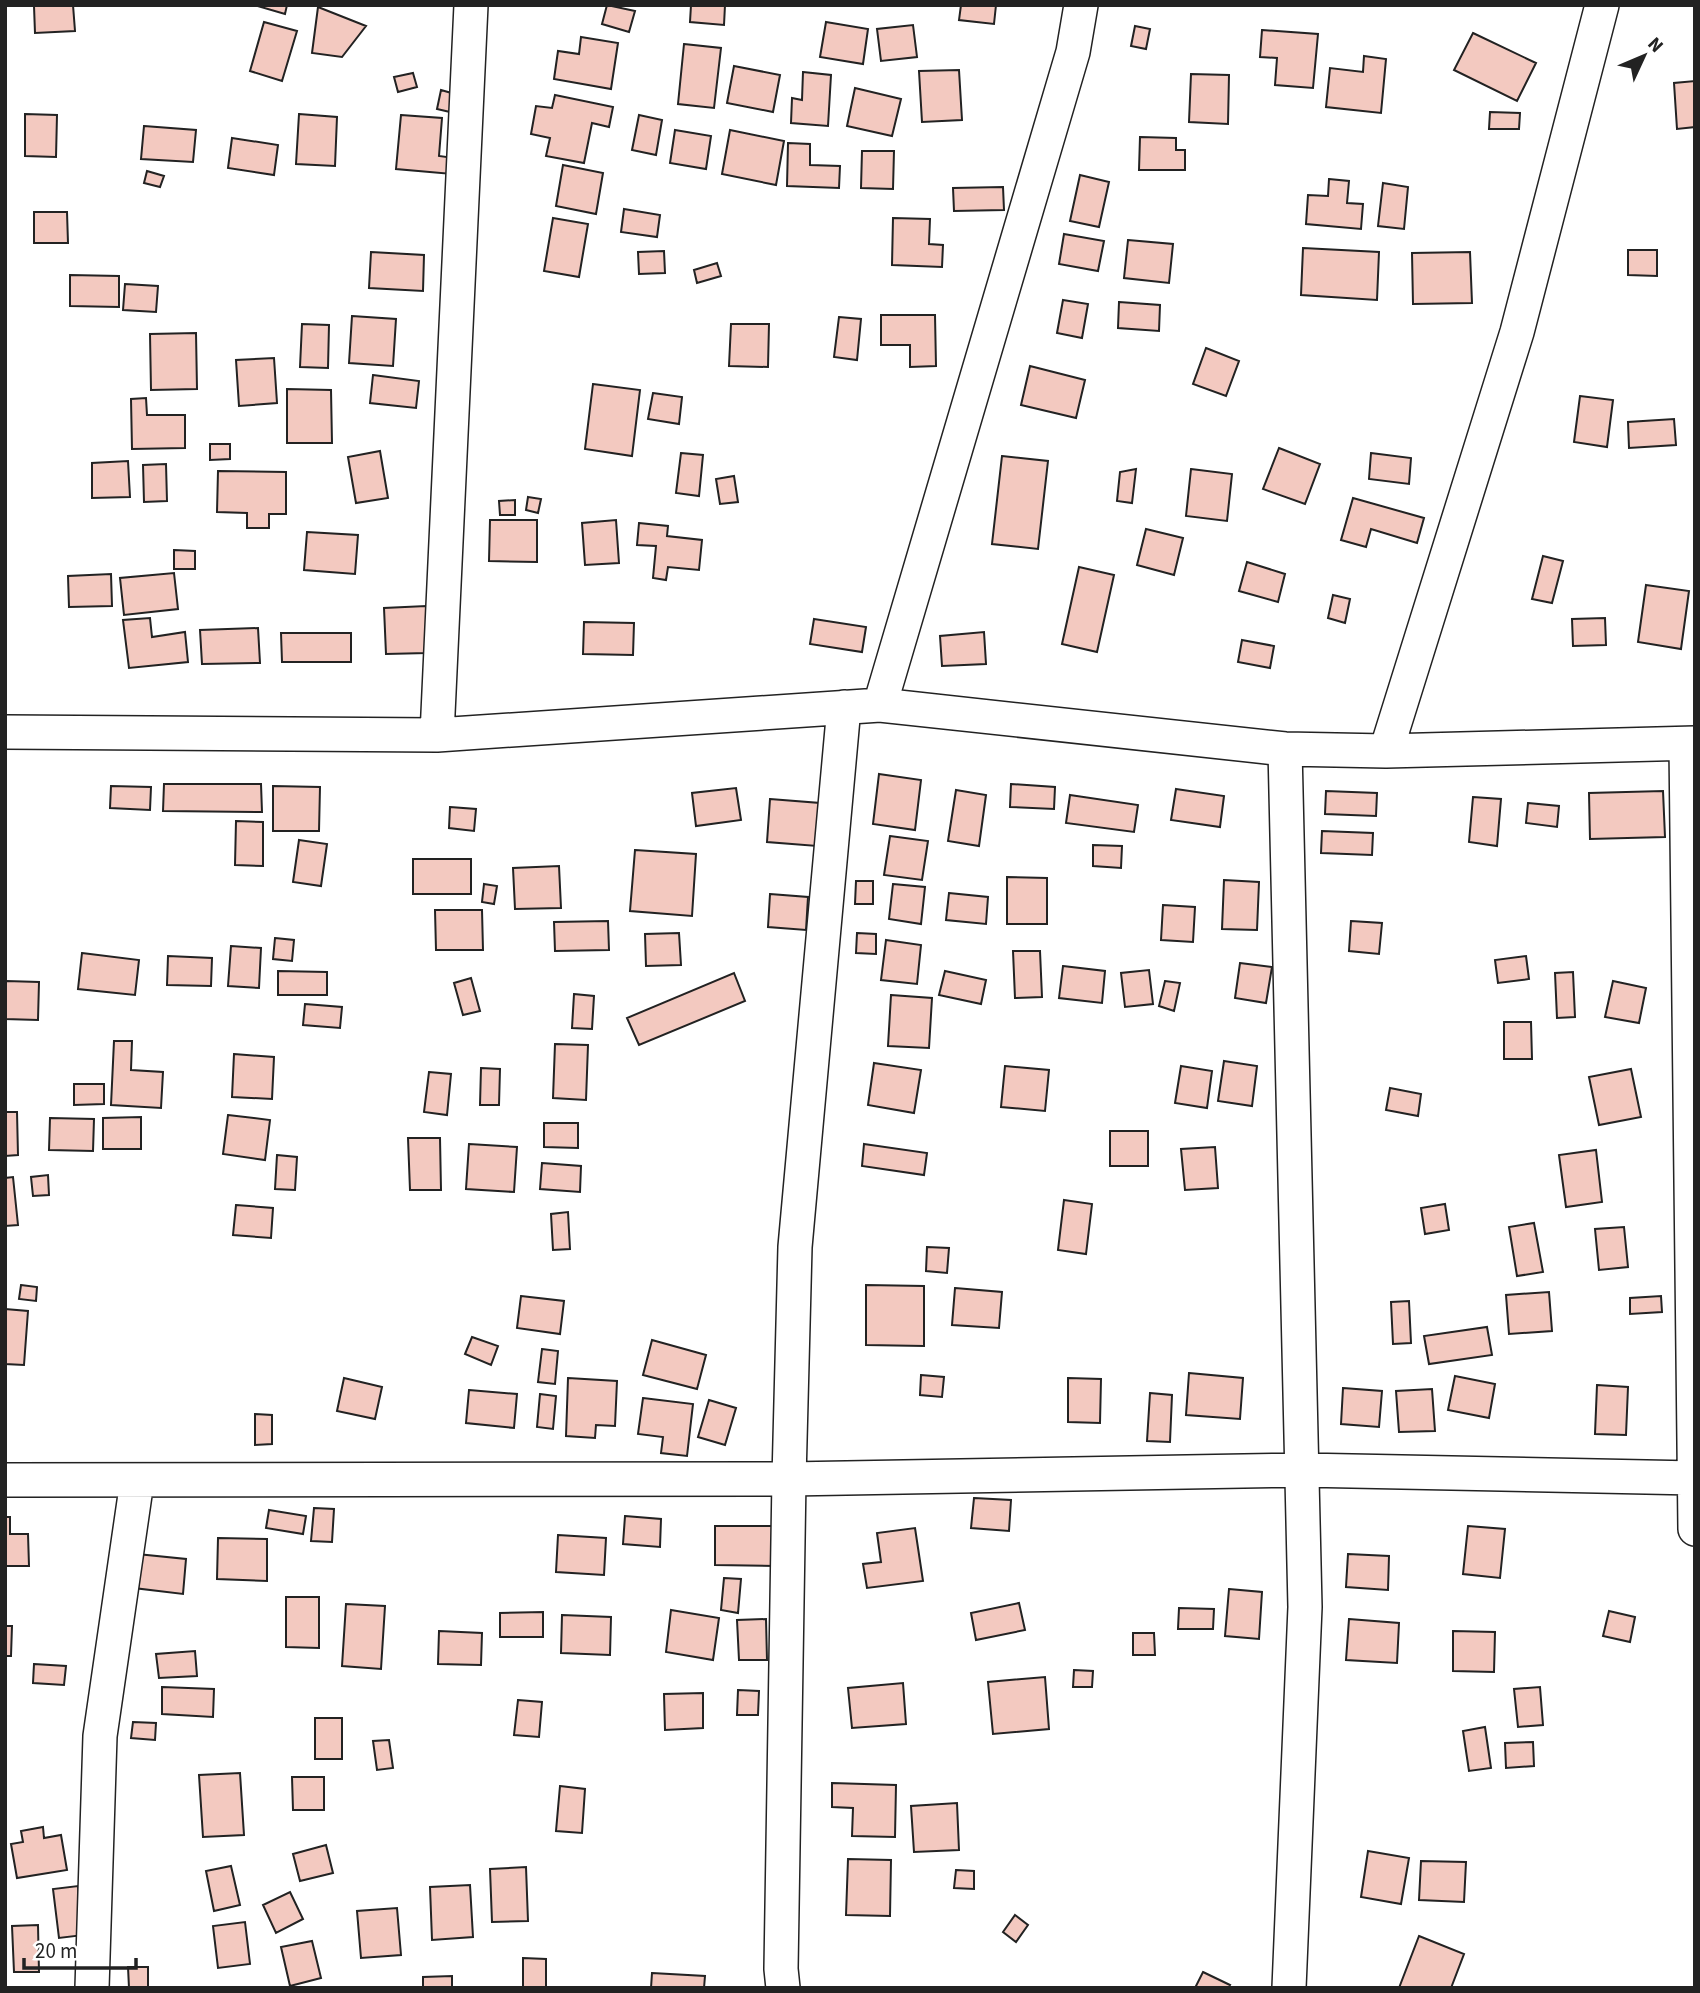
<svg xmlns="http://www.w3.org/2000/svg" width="1700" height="1993" font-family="'Source Sans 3',sans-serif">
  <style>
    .building { fill: #f3c9c0; stroke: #222; stroke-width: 2 }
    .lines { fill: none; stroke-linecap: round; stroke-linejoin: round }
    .street-casing { stroke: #222; stroke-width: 36 }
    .street { stroke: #fff; stroke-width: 33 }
  </style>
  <rect width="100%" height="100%" fill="#fff"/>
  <path class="building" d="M73,5L75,31L35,33L34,6Z
    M254,5H287L285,14Z
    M607,5L635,11L629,32L602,24Z
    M691,5H725L724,25L690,22Z
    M961,5H996L994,24L959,20Z
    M318,7L366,26L342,57L312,53Z
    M264,22L297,31L282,81L250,71Z
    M826,22L868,29L863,64L820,57Z
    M913,25L917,57L881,61L877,29Z
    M1135,26L1150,29L1146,49L1131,46Z
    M1262,30L1318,34L1313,88L1275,85L1277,58L1260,57Z
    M1473,33L1536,63L1517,101L1454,70Z
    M581,37L618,43L611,89L554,79L558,51L579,54Z
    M684,44L721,48L714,108L678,104Z
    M1364,56L1386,59L1381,113L1326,107L1330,68L1363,72Z
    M734,66L780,75L773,112L727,103Z
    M959,70L962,120L922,122L919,71Z
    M803,72L831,75L828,126L791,123L792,98L802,100Z
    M413,73L417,87L398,92L394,77Z
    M1191,74L1229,75L1228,124L1189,122Z
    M1695,81V127L1677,129L1674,83Z
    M855,88L901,99L892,136L847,126Z
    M441,90L455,94L450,112L437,109Z
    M555,95L613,107L609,127L592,123L584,163L546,156L550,138L531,134L536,106L552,108Z
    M1490,112L1520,113L1519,129H1489Z
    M25,114L57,115L56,157L25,156Z
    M299,114L337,117L335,166L296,164Z
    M401,115L442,118L439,156L454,158L452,174L396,169Z
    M639,115L662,120L656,155L632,150Z
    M144,126L196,130L193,162L141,159Z
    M675,130L711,136L706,169L670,163Z
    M730,130L784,141L776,185L722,174Z
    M1140,137L1176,138V150H1185V170H1139Z
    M232,138L278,145L274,175L228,168Z
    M788,143L810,144V165L840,166L839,188L787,186Z
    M862,151H894L893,189L861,188Z
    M563,165L603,173L596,214L556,206Z
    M147,171L164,176L160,187L144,183Z
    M1080,175L1109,182L1099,227L1070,221Z
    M1329,179L1349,181L1347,203L1363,204L1361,229L1306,224L1308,195L1328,196Z
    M1383,183L1408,187L1404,229L1378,226Z
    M1003,187L1004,210L954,211L953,188Z
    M624,209L660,215L657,237L621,232Z
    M34,212H67L68,243H34Z
    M553,218L588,224L579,277L544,271Z
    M893,218L930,219L929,244L943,245L942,267L892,265Z
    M1064,234L1104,241L1098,271L1059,264Z
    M1128,240L1173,244L1169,283L1124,278Z
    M1303,248L1379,252L1377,300L1301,295Z
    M1628,250H1657V276L1628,275Z
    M664,251L665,273L639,274L638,252Z
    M371,252L424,255L423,291L369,288Z
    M1470,252L1472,303L1413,304L1412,253Z
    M717,263L721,276L697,283L694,270Z
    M70,275L119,276V307L70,306Z
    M125,284L158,286L156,312L123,310Z
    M1063,300L1088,304L1082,338L1057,333Z
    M1119,302L1160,305L1159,331L1118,328Z
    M881,315H935L936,366L910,367V345H881Z
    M352,316L396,319L393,366L349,363Z
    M839,317L861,319L857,360L834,357Z
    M302,324L329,325L328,368L300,367Z
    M731,324H769L768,367L729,366Z
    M196,333L197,389L151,390L150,334Z
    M1206,348L1239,361L1226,396L1193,384Z
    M274,358L277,403L239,406L236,360Z
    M1030,366L1085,380L1076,418L1021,405Z
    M373,375L419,381L416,408L370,403Z
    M593,384L640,390L632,456L585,449Z
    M287,389L331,390L332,443H287Z
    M653,393L682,397L679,424L648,419Z
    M1580,396L1613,400L1607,447L1574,442Z
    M146,398L147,415H185V448L132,449L131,399Z
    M1674,419L1676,445L1629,448L1628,422Z
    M210,444H230V459L210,460Z
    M1279,448L1320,464L1305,504L1263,489Z
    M380,451L388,498L356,503L348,457Z
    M681,453L703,455L699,496L676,493Z
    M1371,453L1411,458L1409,484L1369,479Z
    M1002,456L1048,461L1038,549L992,544Z
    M128,461L130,497L92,498V463Z
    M166,464L167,501L144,502L143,465Z
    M1136,469L1132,503L1117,501L1120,472Z
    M1191,469L1232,474L1227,521L1186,516Z
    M218,471L286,472V514H269V528H247V513L217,512Z
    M734,476L738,502L720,504L716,479Z
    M528,497L541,499L538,513L526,510Z
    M1353,498L1424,518L1417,543L1371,529L1366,547L1341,540Z
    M515,500V515H500L499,501Z
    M490,520H537V562L489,561Z
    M616,520L619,563L585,565L582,523Z
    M639,523L668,526L667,536L702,540L699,570L668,567L666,580L653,578L656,546L637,545Z
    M1146,529L1183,538L1174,575L1137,565Z
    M307,532L358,535L355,574L304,570Z
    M174,550L195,551V569H174Z
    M1543,556L1563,561L1552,603L1532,599Z
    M1247,562L1285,574L1278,602L1239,591Z
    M1079,567L1114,575L1097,652L1062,644Z
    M174,573L178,609L124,615L120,578Z
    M111,574L112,606L69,607L68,576Z
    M1646,585L1689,591L1681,649L1638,642Z
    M1333,595L1350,599L1345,623L1328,618Z
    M426,606L427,653L386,654L384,608Z
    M150,618L152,637L185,632L188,662L129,668L123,620Z
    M1605,618L1606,645L1573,646L1572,619Z
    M814,619L866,627L862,652L810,644Z
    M584,622L634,623L633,655L583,654Z
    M258,628L260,663L202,664L200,630Z
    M984,632L986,664L942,666L940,636Z
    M281,633H351V662H282Z
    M1242,640L1274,646L1270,668L1238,662Z
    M879,774L921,780L915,830L873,824Z
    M164,784H261L262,812L163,811Z
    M1011,784L1055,787L1054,809L1010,807Z
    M111,786L151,787L150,810L110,808Z
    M273,786L320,787L319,831H273Z
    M736,788L741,820L696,826L692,793Z
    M1176,789L1224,796L1220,827L1171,820Z
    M956,790L986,795L979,846L948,841Z
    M1326,791L1377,793L1376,816L1325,814Z
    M1663,791L1665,837L1590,839L1589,793Z
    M1070,795L1138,805L1134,832L1066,823Z
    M1473,797L1501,799L1497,846L1469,842Z
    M770,799L820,803L817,846L767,842Z
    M1528,803L1559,806L1557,827L1526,823Z
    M450,807L476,809L474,831L449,828Z
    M236,821L263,822V866L235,865Z
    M1322,831L1373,833L1372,855L1321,853Z
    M890,836L928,841L922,880L884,875Z
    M299,840L327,844L321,886L293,882Z
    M1093,845L1122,846L1121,868L1093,866Z
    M635,850L696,854L692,916L630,911Z
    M413,859H471V894H413Z
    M559,866L561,908L515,909L513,868Z
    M1007,877L1047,878V924H1007Z
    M1224,880L1259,882L1257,930L1222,929Z
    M856,881H873V904H855Z
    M484,884L497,886L494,904L482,902Z
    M893,884L925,887L921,924L889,919Z
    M949,893L988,897L986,924L946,920Z
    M770,894L808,897L806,930L768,927Z
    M1163,905L1195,907L1193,942L1161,940Z
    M435,910H482L483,950H436Z
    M608,921L609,950L555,951L554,922Z
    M1351,921L1382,923L1379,954L1349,951Z
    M679,933L681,965L646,966L645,934Z
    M857,933L876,934V954L856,953Z
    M275,938L294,940L292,961L273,959Z
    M886,940L921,945L917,984L881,980Z
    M231,946L261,948L259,988L228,986Z
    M1013,951H1040L1042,997L1015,998Z
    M82,953L139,960L135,995L78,989Z
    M168,956L212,958L211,986L167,985Z
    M1526,956L1529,979L1498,983L1495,960Z
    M1240,963L1272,967L1266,1003L1235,998Z
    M1063,966L1105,971L1102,1003L1059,998Z
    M1149,970L1153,1004L1125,1007L1121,973Z
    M278,971L327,972V995H278Z
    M945,971L986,980L981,1004L939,995Z
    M1573,972L1575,1017L1557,1018L1555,973Z
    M734,973L745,1001L639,1045L627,1018Z
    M471,978L480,1011L463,1015L454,983Z
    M6,981L39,982L38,1020L5,1019Z
    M1165,981L1180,983L1174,1011L1159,1006Z
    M1613,981L1646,988L1639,1023L1605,1017Z
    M574,994L594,996L592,1029L572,1028Z
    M891,995L932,998L929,1048L888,1046Z
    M305,1004L342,1007L340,1028L303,1025Z
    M1504,1022H1531L1532,1059H1504Z
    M114,1041H132L131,1070L163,1072L161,1108L111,1105Z
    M555,1044L588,1045L586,1100L553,1098Z
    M234,1054L274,1057L272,1099L232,1097Z
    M1224,1061L1257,1066L1252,1106L1218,1101Z
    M874,1063L921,1070L914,1113L868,1105Z
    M1005,1066L1049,1070L1045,1111L1001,1107Z
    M1181,1066L1212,1071L1207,1108L1175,1103Z
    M481,1068L500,1069L499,1105H480Z
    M1631,1069L1641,1117L1599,1125L1589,1077Z
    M429,1072L451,1074L447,1115L424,1112Z
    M74,1084H104V1104L74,1105Z
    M1390,1088L1421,1094L1418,1116L1386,1110Z
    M5,1112H17L18,1155L5,1156Z
    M228,1115L270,1120L265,1160L223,1154Z
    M141,1117V1149H103V1118Z
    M50,1118L94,1119L93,1151L49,1150Z
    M544,1123H578V1148L544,1147Z
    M1110,1131H1148V1166H1110Z
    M408,1138H440L441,1190H410Z
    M469,1144L517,1147L514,1192L466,1189Z
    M864,1144L927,1153L924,1175L862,1166Z
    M1215,1147L1218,1188L1185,1190L1181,1149Z
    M1596,1150L1602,1202L1566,1207L1559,1155Z
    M277,1155L297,1157L295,1190L275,1189Z
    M542,1163L581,1166L580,1192L540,1189Z
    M48,1175L49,1195L33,1196L31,1177Z
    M13,1177L18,1225L5,1226V1178Z
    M1064,1200L1092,1204L1086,1254L1058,1250Z
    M1445,1204L1449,1230L1425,1234L1421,1208Z
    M236,1205L273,1208L271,1238L233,1235Z
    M568,1212L570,1249L553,1250L551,1214Z
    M1534,1223L1543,1272L1517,1276L1509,1227Z
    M1624,1227L1628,1267L1599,1270L1595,1229Z
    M927,1247L949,1248L947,1273L926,1271Z
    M21,1285L37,1287L36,1301L19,1299Z
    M866,1285L924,1286V1346L866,1345Z
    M955,1288L1002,1292L999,1328L952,1325Z
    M1549,1292L1552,1331L1509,1334L1506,1295Z
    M521,1296L564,1301L560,1334L517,1328Z
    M1661,1296L1662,1312L1630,1314V1298Z
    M1409,1301L1411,1343L1393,1344L1391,1302Z
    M5,1309L28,1311L24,1365L5,1364Z
    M1487,1327L1492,1355L1429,1364L1424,1336Z
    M472,1337L498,1346L491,1365L465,1354Z
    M652,1340L706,1355L697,1389L643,1375Z
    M542,1349L558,1351L555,1384L538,1382Z
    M1189,1373L1243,1378L1240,1419L1186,1415Z
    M921,1375L944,1377L942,1397L920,1395Z
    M1455,1376L1495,1384L1489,1418L1448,1410Z
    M344,1378L382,1387L375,1419L337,1411Z
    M568,1378L617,1381L615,1426L596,1425L595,1438L566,1436Z
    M1068,1378L1101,1379L1100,1423L1068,1422Z
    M1597,1385L1628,1387L1626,1435L1595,1434Z
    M1343,1388L1382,1391L1379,1427L1341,1424Z
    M1432,1389L1435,1431L1399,1432L1396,1391Z
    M469,1390L517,1394L514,1428L466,1423Z
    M1150,1393L1172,1395L1170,1442L1147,1441Z
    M540,1394L556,1396L553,1429L537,1427Z
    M643,1398L693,1404L687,1456L661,1453L663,1437L638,1434Z
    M709,1400L736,1408L725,1445L698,1437Z
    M255,1414L272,1415V1444L255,1445Z
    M974,1498L1011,1500L1009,1531L971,1528Z
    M314,1508L334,1509L332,1542L311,1541Z
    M269,1510L306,1516L303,1534L266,1528Z
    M625,1516L661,1519L660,1547L623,1544Z
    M5,1517H10V1534H28L29,1566H5Z
    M715,1526H776L775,1566L715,1565Z
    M1468,1526L1505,1529L1500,1578L1463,1574Z
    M915,1528L923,1581L867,1588L863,1564L881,1562L877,1533Z
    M558,1535L606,1538L604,1575L556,1572Z
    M218,1538L267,1539V1581L217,1579Z
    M137,1554L186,1559L183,1594L134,1588Z
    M1348,1554L1389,1556L1388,1590L1346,1587Z
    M724,1578L741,1579L738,1613L721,1610Z
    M1229,1589L1262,1592L1259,1639L1225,1636Z
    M286,1597H319V1648L286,1647Z
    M1019,1603L1025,1630L976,1640L971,1613Z
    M346,1604L385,1606L381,1669L342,1666Z
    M1179,1608L1214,1609L1213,1629H1178Z
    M671,1610L719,1618L713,1660L666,1652Z
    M1609,1611L1635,1617L1630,1642L1603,1636Z
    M543,1612V1637H500V1613Z
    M562,1615L611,1617L610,1655L561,1653Z
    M766,1619L767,1660H739L737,1620Z
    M1349,1619L1399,1623L1397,1663L1346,1660Z
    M5,1626H12L11,1656H5Z
    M439,1631L482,1633L481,1665L438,1664Z
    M1453,1631L1495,1632L1494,1672L1453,1671Z
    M1133,1633H1154L1155,1655H1133Z
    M195,1651L197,1676L159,1678L156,1654Z
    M34,1664L66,1666L64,1685L33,1683Z
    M1074,1670L1093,1671L1092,1687H1073Z
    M1045,1677L1049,1729L993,1734L988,1682Z
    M903,1683L906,1724L852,1728L848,1688Z
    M162,1687L214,1689L213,1717L162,1714Z
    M1540,1687L1543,1725L1518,1727L1514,1689Z
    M738,1690L759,1691L758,1715H737Z
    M703,1693V1728L665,1730L664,1694Z
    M518,1700L542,1702L539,1737L514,1735Z
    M315,1718H342V1759H315Z
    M133,1722L156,1723L155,1740L131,1738Z
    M1485,1727L1491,1768L1469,1771L1463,1731Z
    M389,1740L393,1768L377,1770L373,1741Z
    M1533,1742L1534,1766L1506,1768L1505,1743Z
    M240,1773L244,1835L203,1837L199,1775Z
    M292,1777H324V1810H293Z
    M832,1783L896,1785L895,1837L852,1836L853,1808L832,1807Z
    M560,1786L585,1789L582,1833L556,1831Z
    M957,1803L959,1850L914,1852L911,1806Z
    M43,1827L44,1838L61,1835L67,1870L17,1878L11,1844L23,1842L21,1831Z
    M326,1845L333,1873L300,1881L293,1854Z
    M1368,1851L1409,1858L1401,1904L1361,1897Z
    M848,1859L891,1860L890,1916L846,1915Z
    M1421,1861L1466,1862L1464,1902L1419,1900Z
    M231,1866L240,1905L214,1911L206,1871Z
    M526,1867L528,1921L492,1922L490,1869Z
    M956,1870L974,1871V1889L954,1888Z
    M470,1885L473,1937L432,1940L430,1887Z
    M78,1886L84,1935L59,1938L53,1889Z
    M290,1892L303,1919L276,1933L263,1905Z
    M397,1908L401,1955L361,1958L357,1911Z
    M1015,1915L1028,1925L1016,1942L1003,1932Z
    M245,1922L250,1964L218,1968L213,1926Z
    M38,1925L39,1972H14L12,1926Z
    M1419,1936L1464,1954L1451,1988H1399Z
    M312,1941L321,1978L290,1986L281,1947Z
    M523,1958L546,1959V1988H523Z
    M128,1967H148V1988H129Z
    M1203,1972L1230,1985L1228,1988H1195Z
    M652,1973L705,1976L704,1988H651Z
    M452,1976V1988H423V1977Z"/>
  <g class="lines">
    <g class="street-casing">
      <path id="street" d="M880,705L1073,52L1081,5
        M844,707L795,1247L789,1479L1302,1470L1695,1478
        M5,732L437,735L880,705L1285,749L1386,751L1695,743
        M437,735L471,5
        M1686,744L1695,1529
        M1285,749L1305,1607L1289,1988
        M1386,751L1517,332L1602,5
        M5,1480L789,1479L781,1969L783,1988
        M92,1988L100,1736L137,1481"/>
    </g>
    <use href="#street" class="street"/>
  </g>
  <rect width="1700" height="1993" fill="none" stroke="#222222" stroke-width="14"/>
  <g transform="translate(1644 56) rotate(46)" stroke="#ffffff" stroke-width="5" paint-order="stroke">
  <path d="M0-5L12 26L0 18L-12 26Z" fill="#222222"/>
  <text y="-10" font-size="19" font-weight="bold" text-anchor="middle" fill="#222222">N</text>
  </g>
  <path d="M24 1958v10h112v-10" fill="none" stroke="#222222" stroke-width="3.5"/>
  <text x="35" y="1958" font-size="21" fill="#222222" stroke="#ffffff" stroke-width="5" paint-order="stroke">20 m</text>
</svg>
